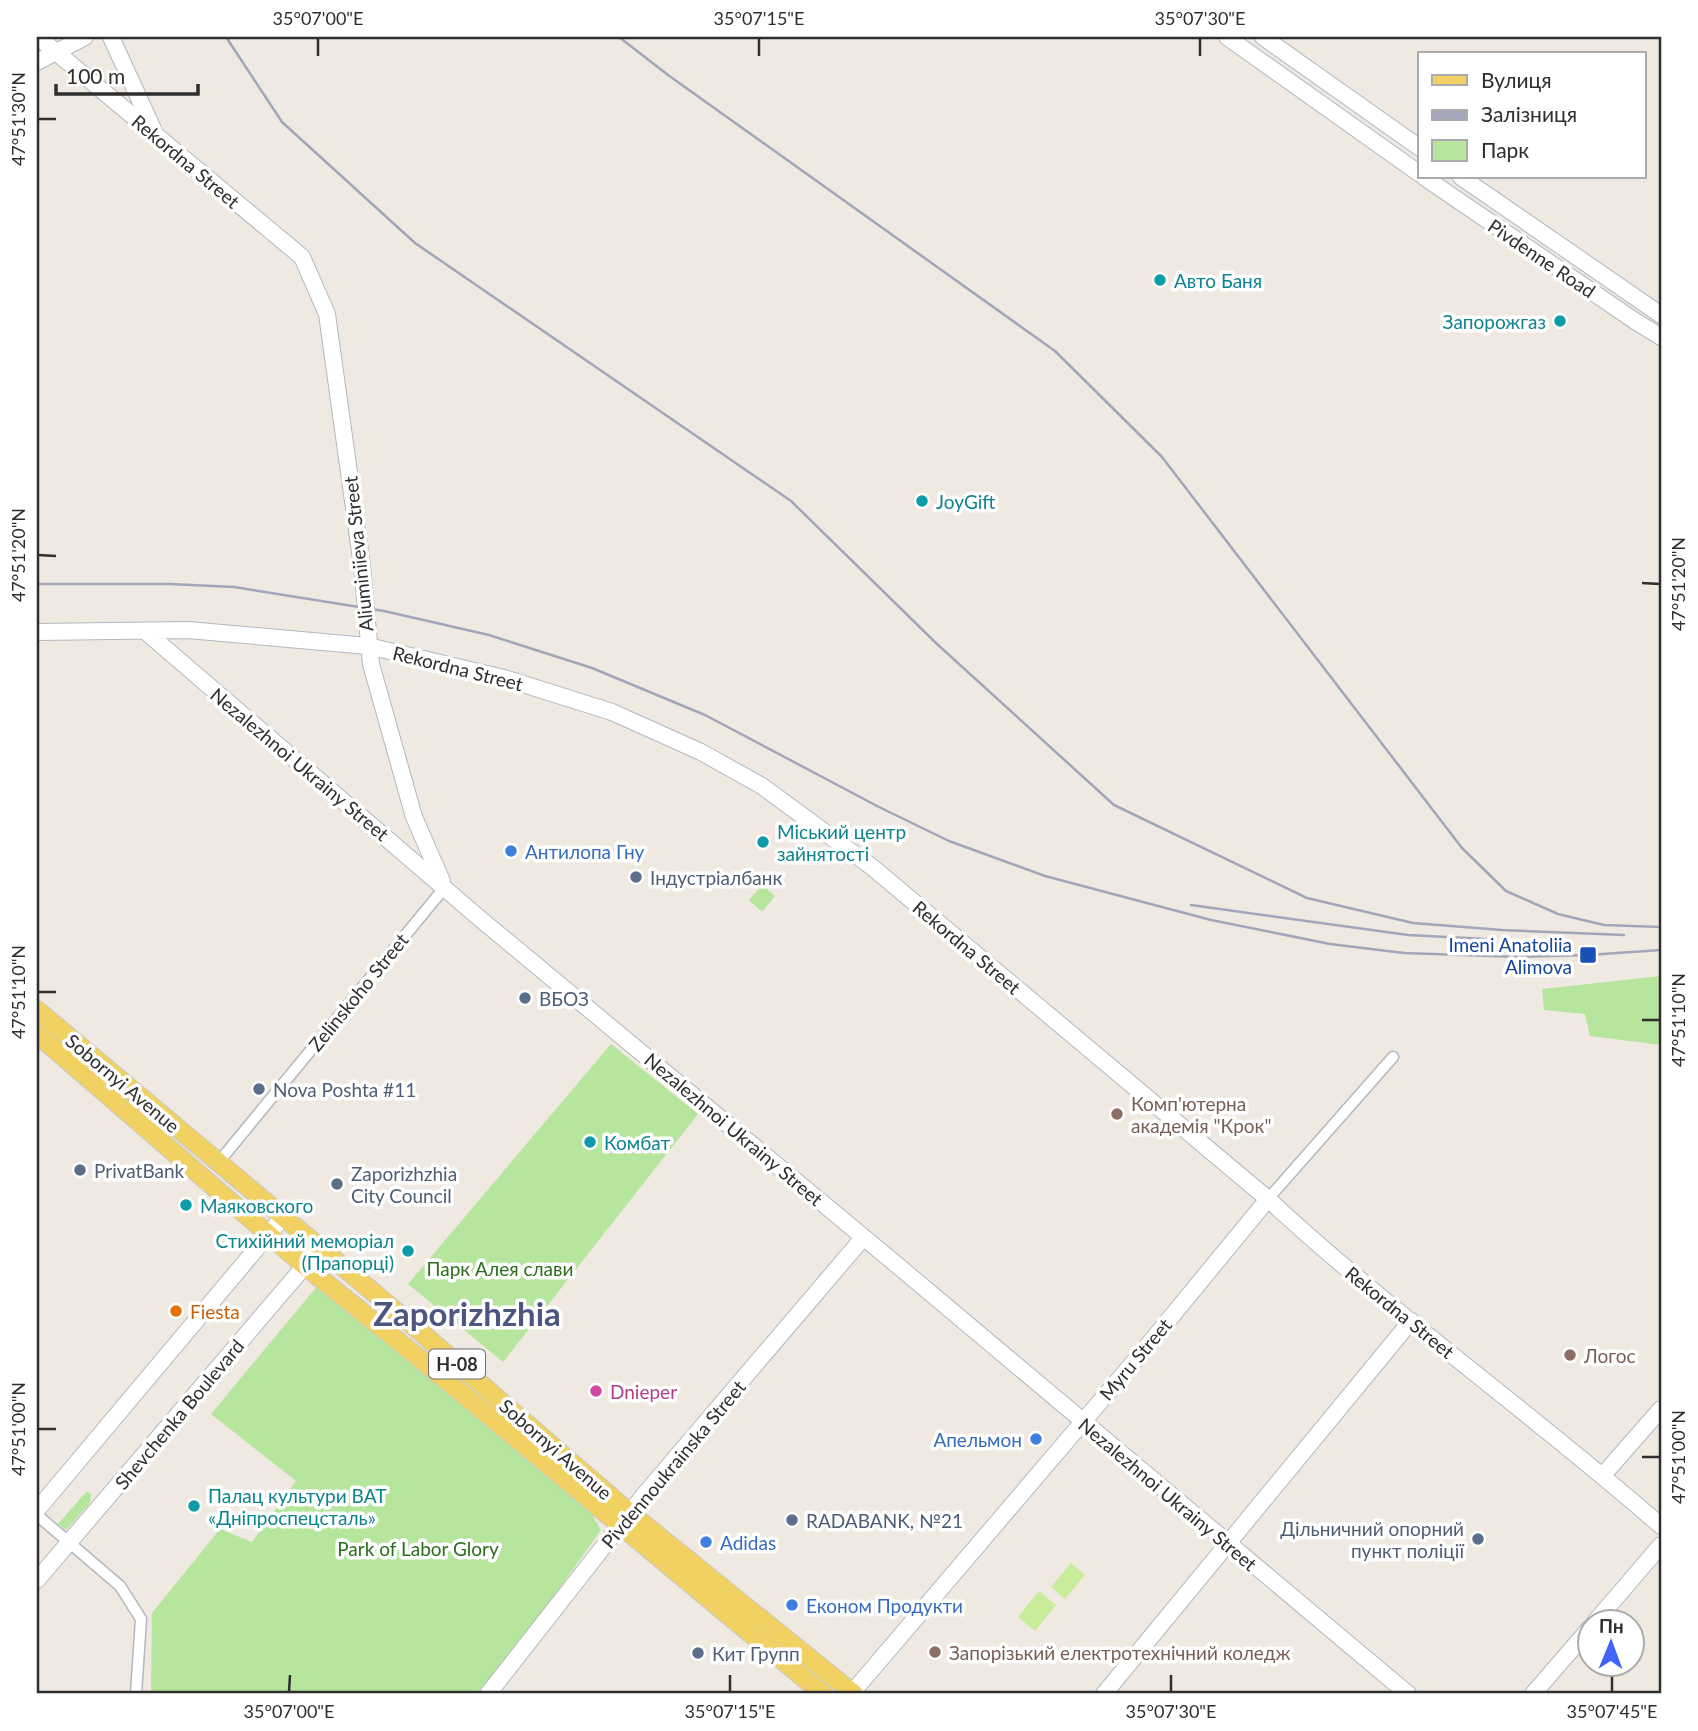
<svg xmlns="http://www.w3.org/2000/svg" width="1698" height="1731" font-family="Lato,sans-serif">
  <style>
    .green { fill: #b6e59e }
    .pitch { fill: #c9ec9a }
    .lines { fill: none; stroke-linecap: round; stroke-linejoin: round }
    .street-casing { stroke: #b4b7c1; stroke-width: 13 }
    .secondary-casing { stroke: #b4b7c1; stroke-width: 18 }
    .primary-casing { stroke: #c9c9c9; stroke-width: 20 }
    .street { stroke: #fff; stroke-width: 10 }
    .secondary { stroke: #fff; stroke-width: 16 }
    .primary { stroke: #f2d163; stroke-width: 18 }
    .rail { stroke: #a3a6b8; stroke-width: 2.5 }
    .ticks { fill: none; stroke: #2e2e2e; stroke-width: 2.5 }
    .culture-dot { fill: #0f9aa8; stroke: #fff; stroke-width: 2.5 }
    .shop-dot { fill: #3f7fe0; stroke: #fff; stroke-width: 2.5 }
    .service-dot { fill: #5c6f8a; stroke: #fff; stroke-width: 2.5 }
    .transit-dot { fill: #1a4fb4; stroke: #fff; stroke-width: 2.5 }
    .education-dot { fill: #8d6e63; stroke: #fff; stroke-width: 2.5 }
    .food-dot { fill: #e8710a; stroke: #fff; stroke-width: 2.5 }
    .hotel-dot { fill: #d1479c; stroke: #fff; stroke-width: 2.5 }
    .labels { text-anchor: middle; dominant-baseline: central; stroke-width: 7; stroke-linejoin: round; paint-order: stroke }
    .shield { fill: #fff; stroke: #6d6d6d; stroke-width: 2 }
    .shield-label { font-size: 18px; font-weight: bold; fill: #2e2e2e }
    .street-label { font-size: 19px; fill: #2e2e2e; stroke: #fff }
    .culture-label { font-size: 19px; fill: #0d838f; stroke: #fff; text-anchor: start }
    .shop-label { font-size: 19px; fill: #366cbe; stroke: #fff; text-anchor: start }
    .service-label { font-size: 19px; fill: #4e5e75; stroke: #fff; text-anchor: start }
    .transit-label { font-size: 19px; fill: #164399; stroke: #fff; text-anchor: end }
    .education-label { font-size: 19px; fill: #785e54; stroke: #fff; text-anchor: start }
    .park-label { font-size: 19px; fill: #2c6e1b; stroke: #fff }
    .food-label { font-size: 19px; fill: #c56008; stroke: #fff; text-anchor: start }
    .hotel-label { font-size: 19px; fill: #b23c85; stroke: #fff; text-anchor: start }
    .town-label { font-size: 33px; font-weight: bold; fill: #4d5680; stroke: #fff }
    .neatline { fill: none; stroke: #2e2e2e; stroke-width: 2.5 }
    .ticks-label { font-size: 18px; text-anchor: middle; fill: #2e2e2e }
  </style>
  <rect width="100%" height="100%" fill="#efe9e1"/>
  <path class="green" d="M762,885L775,896L762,912L749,900Z
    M1661,976V1045L1590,1036L1585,1014L1544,1010L1542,989Z
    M611,1044L698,1114L503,1362L408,1284Z
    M319,1284L421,1365L591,1513L601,1530L531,1628L476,1694H151L152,1613L220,1529L252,1542L296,1481L211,1414Z
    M87,1491L91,1494L90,1503L66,1530L58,1524Z"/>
  <path class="pitch" d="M1071,1563L1085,1575L1065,1599L1051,1587Z
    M1039,1591L1056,1605L1035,1631L1018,1617Z"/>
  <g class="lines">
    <g class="street-casing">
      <path id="street" d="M218,1163L445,887
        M1268,1199L1393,1057
        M37,1515L120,1586L141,1619L136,1694"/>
    </g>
    <g class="secondary-casing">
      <path id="secondary" d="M38,37L302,257L327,314L362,566L371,664L414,817L442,881
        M111,37L153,129
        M1227,37L1420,174
        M1263,37L1420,148
        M37,62L85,37
        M1424,177L1635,321L1661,337
        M1461,177L1661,315
        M145,631L478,917L897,1265L1408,1694
        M37,632L188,630L368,646L504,678L612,712L701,752L762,786L872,867L1268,1199C1393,1315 1533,1414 1661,1526
        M1603,1475L1661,1409
        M37,1510L283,1217
        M37,1580L320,1248
        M1595,1622L1661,1545
        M488,1694L644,1495L863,1238
        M851,1694L1139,1356L1268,1199
        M1104,1694L1411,1321
        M1533,1694L1590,1628"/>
    </g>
    <g class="primary-casing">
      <path id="primary" d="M37,1010L417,1329L630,1513L854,1694
        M37,1034L305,1266L424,1362L823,1694"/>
    </g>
    <use href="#street" class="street"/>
    <use href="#secondary" class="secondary"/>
    <use href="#primary" class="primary"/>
    <path class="rail" d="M226,37L282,122L415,243L791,501L937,644L1114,805L1307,898L1413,923L1502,930L1624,935
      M619,37L668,75L1055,351L1162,457L1462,848L1506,891L1558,914L1604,925L1661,927
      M37,584H170L234,587L384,611L489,635L592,668L705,715L879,807L949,841L1045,876L1211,920L1330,944L1404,953L1519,957L1588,955L1661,950
      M1191,905L1408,935L1486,939"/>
  </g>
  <path class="ticks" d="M318,56V38M759,56V38M1200,56V38M38,119H56M38,555L56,556M1642,583L1660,584M38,992H56M1642,1020H1660M38,1429H56M1642,1457H1660M289,1692L290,1675M730,1692V1675M1171,1692V1675M1612,1692V1675"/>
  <g class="culture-dot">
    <circle cx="1160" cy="280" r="7"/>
    <circle cx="1560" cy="321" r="7"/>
    <circle cx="922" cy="501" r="7"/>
    <circle cx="763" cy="842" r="7"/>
    <circle cx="590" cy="1142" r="7"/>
    <circle cx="186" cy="1205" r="7"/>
    <circle cx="408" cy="1251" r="7"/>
    <circle cx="194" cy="1506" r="7"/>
  </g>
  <g class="shop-dot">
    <circle cx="511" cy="851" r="7"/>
    <circle cx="1036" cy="1439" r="7"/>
    <circle cx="706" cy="1542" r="7"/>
    <circle cx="792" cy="1605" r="7"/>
  </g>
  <g class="service-dot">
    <circle cx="636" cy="877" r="7"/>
    <circle cx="525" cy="998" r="7"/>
    <circle cx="259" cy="1089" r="7"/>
    <circle cx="80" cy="1170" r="7"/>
    <circle cx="337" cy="1184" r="7"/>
    <circle cx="792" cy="1520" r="7"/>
    <circle cx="1478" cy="1539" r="7"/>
    <circle cx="698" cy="1653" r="7"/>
  </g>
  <rect class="transit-dot" x="1579" y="946" width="18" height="18" rx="3.5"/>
  <g class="education-dot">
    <circle cx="1117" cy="1114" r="7"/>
    <circle cx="1570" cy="1355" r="7"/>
    <circle cx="935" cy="1652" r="7"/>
  </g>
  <circle class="food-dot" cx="176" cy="1311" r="7"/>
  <circle class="hotel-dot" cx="596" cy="1391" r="7"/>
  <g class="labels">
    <rect class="shield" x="429" y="1349.5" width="56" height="29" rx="5"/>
    <g class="shield-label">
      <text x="457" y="1364">Н-08</text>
    </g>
    <g class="street-label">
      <text transform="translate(186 161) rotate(40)">Rekordna Street</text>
      <text transform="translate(1542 258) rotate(34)">Pivdenne Road</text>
      <text transform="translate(358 554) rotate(-96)">Aliuminiieva Street</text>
      <text transform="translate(458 668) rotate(14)">Rekordna Street</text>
      <text transform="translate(300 764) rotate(40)">Nezalezhnoi Ukrainy Street</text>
      <text transform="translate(967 947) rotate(40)">Rekordna Street</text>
      <text transform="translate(358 992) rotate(-51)">Zelinskoho Street</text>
      <text transform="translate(123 1083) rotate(40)">Sobornyi Avenue</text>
      <text transform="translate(734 1129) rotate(40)">Nezalezhnoi Ukrainy Street</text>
      <text transform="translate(1400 1312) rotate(39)">Rekordna Street</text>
      <text transform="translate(1135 1359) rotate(-50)">Myru Street</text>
      <text transform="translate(179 1414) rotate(-50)">Shevchenka Boulevard</text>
      <text transform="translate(556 1449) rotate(41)">Sobornyi Avenue</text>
      <text transform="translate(673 1464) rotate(-50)">Pivdennoukrainska Street</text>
      <text transform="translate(1168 1494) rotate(40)">Nezalezhnoi Ukrainy Street</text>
    </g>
    <g class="culture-label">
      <text x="1174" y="280">Авто Баня</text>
      <text x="1546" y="321" text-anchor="end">Запорожгаз</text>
      <text x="936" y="501">JoyGift</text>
      <text x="777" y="831">Міський центр<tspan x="777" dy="22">зайнятості</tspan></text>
      <text x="604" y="1142">Комбат</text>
      <text x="200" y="1205">Маяковского</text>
      <text x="394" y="1240" text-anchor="end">Стихійний меморіал<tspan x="394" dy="22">(Прапорці)</tspan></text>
      <text x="208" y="1495">Палац культури ВАТ<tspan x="208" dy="22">«Дніпроспецсталь»</tspan></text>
    </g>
    <g class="shop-label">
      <text x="525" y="851">Антилопа Гну</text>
      <text x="1022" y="1439" text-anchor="end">Апельмон</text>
      <text x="720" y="1542">Adidas</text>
      <text x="806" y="1605">Економ Продукти</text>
    </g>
    <g class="service-label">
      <text x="650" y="877">Індустріалбанк</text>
      <text x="539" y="998">ВБОЗ</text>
      <text x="273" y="1089">Nova Poshta #11</text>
      <text x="94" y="1170">PrivatBank</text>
      <text x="351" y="1173">Zaporizhzhia<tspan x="351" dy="22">City Council</tspan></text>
      <text x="806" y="1520">RADABANK, №21</text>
      <text x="1464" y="1528" text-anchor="end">Дільничний опорний<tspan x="1464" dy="22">пункт поліції</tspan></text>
      <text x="712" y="1653">Кит Групп</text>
    </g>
    <g class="transit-label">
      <text x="1572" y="944">Imeni Anatoliia<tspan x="1572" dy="22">Alimova</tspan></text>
    </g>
    <g class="education-label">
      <text x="1131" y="1103">Комп'ютерна<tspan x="1131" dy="22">академія "Крок"</tspan></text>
      <text x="1584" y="1355">Логос</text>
      <text x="949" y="1652">Запорізький електротехнічний коледж</text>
    </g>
    <g class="park-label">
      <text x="500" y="1268">Парк Алея слави</text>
      <text x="418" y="1548">Park of Labor Glory</text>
    </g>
    <g class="food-label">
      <text x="190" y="1311">Fiesta</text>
    </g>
    <g class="hotel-label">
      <text x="610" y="1391">Dnieper</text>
    </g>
    <g class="town-label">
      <text x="467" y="1313">Zaporizhzhia</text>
    </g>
  </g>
  <rect width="1698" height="1731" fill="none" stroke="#ffffff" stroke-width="77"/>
  <rect x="1418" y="52" width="228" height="126" fill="#ffffff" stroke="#ababab" stroke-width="2"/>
  <rect x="1432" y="75" width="35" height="10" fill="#f2d163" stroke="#ababab" stroke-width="2"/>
  <text x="1481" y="88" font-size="21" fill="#2e2e2e">Вулиця</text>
  <rect x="1432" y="110" width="35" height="10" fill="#a3a6b8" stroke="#ababab" stroke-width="2"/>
  <text x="1481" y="122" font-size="21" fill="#2e2e2e">Залізниця</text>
  <rect x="1432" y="140" width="35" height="21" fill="#b6e59e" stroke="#ababab" stroke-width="2"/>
  <text x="1481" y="158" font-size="21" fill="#2e2e2e">Парк</text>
  <g transform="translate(1611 1643) rotate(1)"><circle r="33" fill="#ffffff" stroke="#ababab" stroke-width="2"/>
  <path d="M0-5L12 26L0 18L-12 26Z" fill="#4264fb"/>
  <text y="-10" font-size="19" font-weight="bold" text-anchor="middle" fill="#2e2e2e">Пн</text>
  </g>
  <path d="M56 84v10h142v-10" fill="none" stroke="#2e2e2e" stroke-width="3.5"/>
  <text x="66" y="84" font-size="21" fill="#2e2e2e" stroke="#ffffff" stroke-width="5" paint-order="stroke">100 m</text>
  <rect x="38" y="38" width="1622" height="1654" class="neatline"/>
  <g class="ticks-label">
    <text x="318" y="25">35°07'00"E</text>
    <text x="759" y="25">35°07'15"E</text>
    <text x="1200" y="25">35°07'30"E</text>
    <text transform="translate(19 119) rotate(-90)" y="6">47°51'30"N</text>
    <text transform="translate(19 555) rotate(-90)" y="6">47°51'20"N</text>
    <text transform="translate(1679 584) rotate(-90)" y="6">47°51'20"N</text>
    <text transform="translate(19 992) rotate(-90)" y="6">47°51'10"N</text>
    <text transform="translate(1679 1020) rotate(-90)" y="6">47°51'10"N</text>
    <text transform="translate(19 1429) rotate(-90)" y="6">47°51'00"N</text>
    <text transform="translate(1679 1457) rotate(-90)" y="6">47°51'00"N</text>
    <text x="289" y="1718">35°07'00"E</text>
    <text x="730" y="1718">35°07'15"E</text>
    <text x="1171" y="1718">35°07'30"E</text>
    <text x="1612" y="1718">35°07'45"E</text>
  </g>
</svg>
